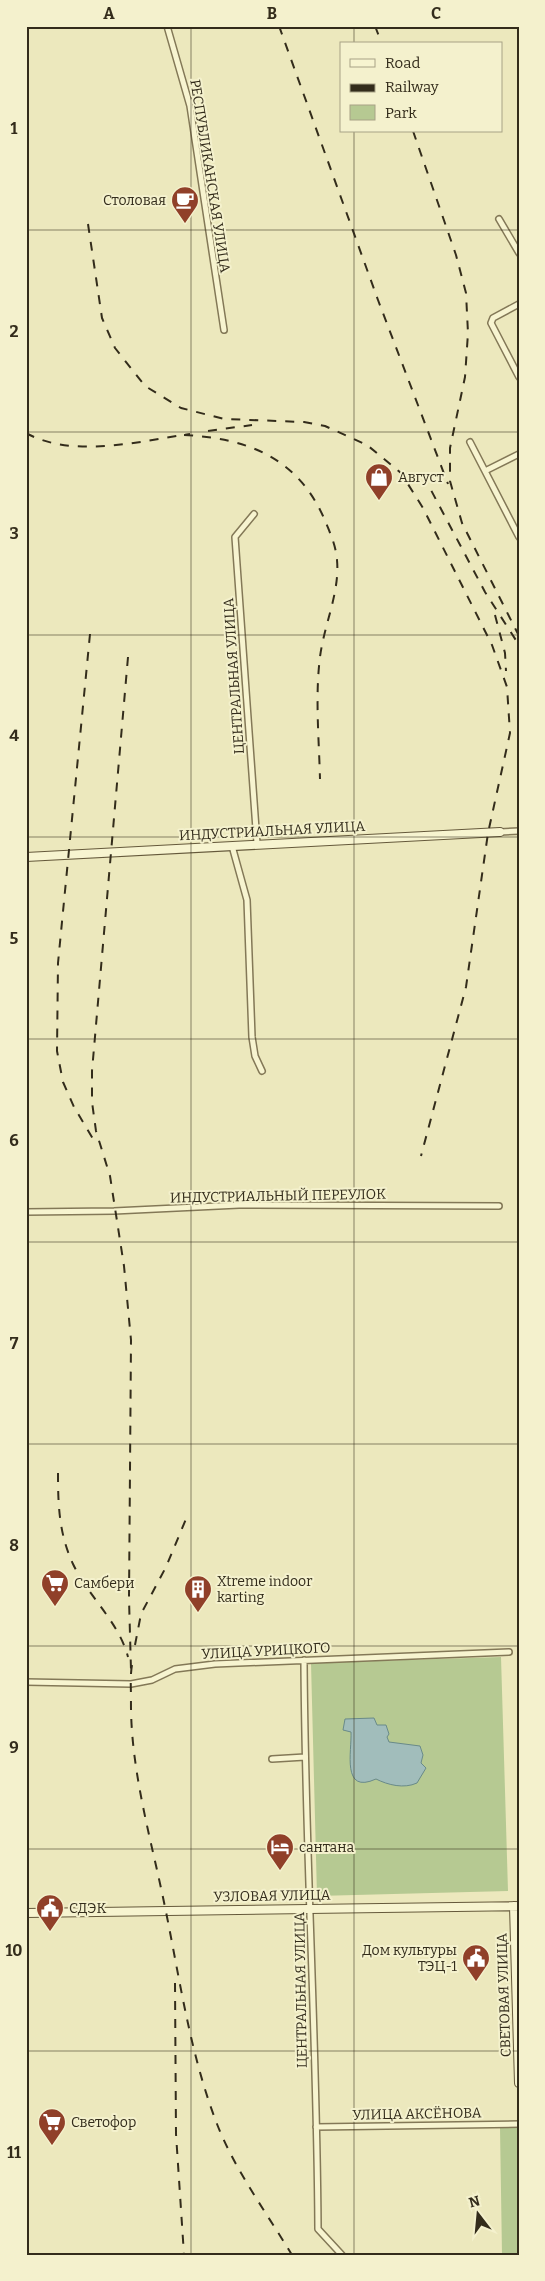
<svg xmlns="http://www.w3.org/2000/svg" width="545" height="2281" font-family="Bitter,serif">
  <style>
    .green { fill: #b6c992 }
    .water { fill: #a1bdbb; stroke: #698a89 }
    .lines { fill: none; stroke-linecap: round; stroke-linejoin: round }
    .street-casing { stroke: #837857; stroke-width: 8 }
    .secondary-casing { stroke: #65593b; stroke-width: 10 }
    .street { stroke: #f7f4d0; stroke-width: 5 }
    .secondary { stroke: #f7f4d0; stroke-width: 8 }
    .rail { stroke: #332c1b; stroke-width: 2; stroke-dasharray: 9 9; stroke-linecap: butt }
    .grid { fill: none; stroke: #332c1b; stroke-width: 1; stroke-opacity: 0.55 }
    .labels { text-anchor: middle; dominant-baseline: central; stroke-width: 4; stroke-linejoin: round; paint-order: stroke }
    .street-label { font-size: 14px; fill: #332c1b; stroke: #f4f1cd }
    .poi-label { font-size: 14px; fill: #332c1b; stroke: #f4f1cd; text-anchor: start }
    .neatline { fill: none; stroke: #332c1b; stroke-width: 2 }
    .grid-label { font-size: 16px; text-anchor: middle; font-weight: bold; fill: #332c1b }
  </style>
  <rect width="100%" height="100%" fill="#ece8bd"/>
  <path class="green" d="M501,1657L508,1891L317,1896L311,1663Z
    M519,2127V2255H502L500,2128Z"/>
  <path class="water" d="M374,1718L377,1725H386L389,1734L387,1737L389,1742L420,1746L423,1755L421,1763L426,1768L417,1783C404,1789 388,1785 376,1779C341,1795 352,1751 351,1732L343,1730L345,1719Z"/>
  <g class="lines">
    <g class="street-casing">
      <path id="street" d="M167,26L190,106L224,330
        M499,219L519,253
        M519,304L493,318L491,323L519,377
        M470,442L519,537
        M485,471L519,454
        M254,514L235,537L257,843
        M500,832L519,831
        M232,846L247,900L252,1037L255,1056L262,1071
        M26,1212L114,1211L239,1205L499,1206
        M304,1660C305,1850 317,2039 318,2229L342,2255
        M26,1682L131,1684L152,1680L175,1669L215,1664L509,1652
        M272,1759L305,1757
        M316,2127L519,2124"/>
    </g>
    <g class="secondary-casing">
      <path id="secondary" d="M26,857L500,832
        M514,1906L519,2083
        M26,1913L519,1906"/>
    </g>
    <use href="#street" class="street"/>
    <use href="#secondary" class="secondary"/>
    <path class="rail" d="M279,26L378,300L448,484
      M375,26L382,44
      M413,131L456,255L466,293L468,333L465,377L450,448V481L462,523L519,636
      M88,224L102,318L115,348L145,386L181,408L224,419L304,422L325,426L367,445L401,473L423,508L492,645L507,687L510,733L488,833L466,987L421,1156
      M208,431L252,425
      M26,433C73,459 140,441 190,434
      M184,435C246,438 296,457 323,516C329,530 336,545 337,560C340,592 324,625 320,657C315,697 319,739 320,779
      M423,475L485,592L519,645
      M495,615L505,653L506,671
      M90,634L58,963L57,1051L63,1082L74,1107L96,1144
      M128,657L92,1071V1102L96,1131L110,1176L124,1266L131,1340L129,1599L131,1670
      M58,1473C58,1505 59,1534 73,1564C88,1596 119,1622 128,1657
      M135,1645L141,1614L166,1567L186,1519
      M132,1665C130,1676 131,1688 131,1699C130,1769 151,1838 165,1907C180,1980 190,2054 217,2124C235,2170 266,2212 292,2255
      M175,1983L176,2134L184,2255"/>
  </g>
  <path class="grid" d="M191,26V2255M354,26V44M354,131V2255M26,230H519M26,432H519M26,635H519M26,837H519M26,1039H519M26,1242H519M26,1444H519M26,1646H519M26,1849H519M26,2051H519"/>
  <defs>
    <g id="cafe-pin" transform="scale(1.4375)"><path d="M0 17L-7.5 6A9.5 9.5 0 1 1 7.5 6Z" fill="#904029" stroke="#f4f1cd"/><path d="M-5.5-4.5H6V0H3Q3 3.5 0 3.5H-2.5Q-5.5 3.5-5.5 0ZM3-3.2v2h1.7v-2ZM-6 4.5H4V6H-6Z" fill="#fff"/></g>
    <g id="shop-pin" transform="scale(1.4375)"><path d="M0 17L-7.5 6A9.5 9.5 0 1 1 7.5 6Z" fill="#904029" stroke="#f4f1cd"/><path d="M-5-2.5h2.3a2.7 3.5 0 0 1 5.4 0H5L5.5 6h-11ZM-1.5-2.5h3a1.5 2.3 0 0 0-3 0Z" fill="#fff"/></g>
    <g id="supermarket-pin" transform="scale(1.4375)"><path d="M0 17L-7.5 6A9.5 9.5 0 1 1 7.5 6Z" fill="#904029" stroke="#f4f1cd"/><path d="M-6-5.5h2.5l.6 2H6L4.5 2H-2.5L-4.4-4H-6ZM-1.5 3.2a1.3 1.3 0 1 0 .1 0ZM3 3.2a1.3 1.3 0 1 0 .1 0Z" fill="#fff"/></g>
    <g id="building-pin" transform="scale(1.4375)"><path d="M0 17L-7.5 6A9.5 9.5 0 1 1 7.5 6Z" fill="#904029" stroke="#f4f1cd"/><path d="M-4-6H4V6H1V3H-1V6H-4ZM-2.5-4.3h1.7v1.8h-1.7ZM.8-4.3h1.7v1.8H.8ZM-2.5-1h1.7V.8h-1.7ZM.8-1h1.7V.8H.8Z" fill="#fff"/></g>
    <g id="hotel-pin" transform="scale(1.4375)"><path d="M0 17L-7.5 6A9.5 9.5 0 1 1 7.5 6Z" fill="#904029" stroke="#f4f1cd"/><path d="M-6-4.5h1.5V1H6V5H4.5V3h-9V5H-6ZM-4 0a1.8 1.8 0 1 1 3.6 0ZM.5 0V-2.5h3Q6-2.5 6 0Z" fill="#fff"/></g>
    <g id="civic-pin" transform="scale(1.4375)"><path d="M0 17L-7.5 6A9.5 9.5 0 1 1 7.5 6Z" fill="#904029" stroke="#f4f1cd"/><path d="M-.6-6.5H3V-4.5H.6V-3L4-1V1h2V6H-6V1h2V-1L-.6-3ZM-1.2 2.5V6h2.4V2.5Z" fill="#fff"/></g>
  </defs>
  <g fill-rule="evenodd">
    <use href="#cafe-pin" x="185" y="200"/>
    <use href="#shop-pin" x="379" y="477"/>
    <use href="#supermarket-pin" x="55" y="1583"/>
    <use href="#building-pin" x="198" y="1589"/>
    <use href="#hotel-pin" x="280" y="1847"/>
    <use href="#civic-pin" x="50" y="1908"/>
    <use href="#civic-pin" x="476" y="1958"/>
    <use href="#supermarket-pin" x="52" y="2122"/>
  </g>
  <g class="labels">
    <g class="street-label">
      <text transform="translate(210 176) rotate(81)">РЕСПУБЛИКАНСКАЯ УЛИЦА</text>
      <text transform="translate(234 676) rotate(-94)">ЦЕНТРАЛЬНАЯ УЛИЦА</text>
      <text transform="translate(272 831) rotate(-3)">ИНДУСТРИАЛЬНАЯ УЛИЦА</text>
      <text transform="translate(278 1196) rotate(-1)">ИНДУСТРИАЛЬНЫЙ ПЕРЕУЛОК</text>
      <text transform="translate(266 1651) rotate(-3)">УЛИЦА УРИЦКОГО</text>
      <text transform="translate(272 1896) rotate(-1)">УЗЛОВАЯ УЛИЦА</text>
      <text transform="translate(301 1990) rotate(-91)">ЦЕНТРАЛЬНАЯ УЛИЦА</text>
      <text transform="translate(504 1995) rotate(-92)">СВЕТОВАЯ УЛИЦА</text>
      <text transform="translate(417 2114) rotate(-1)">УЛИЦА АКСЁНОВА</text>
    </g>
    <g class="poi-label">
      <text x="166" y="200" text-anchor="end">Столовая</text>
      <text x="398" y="477">Август</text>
      <text x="217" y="1581">Xtreme indoor<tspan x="217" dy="16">karting</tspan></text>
      <text x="74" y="1583">Самбери</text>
      <text x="299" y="1847">сантана</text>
      <text x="69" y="1908">СДЭК</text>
      <text x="457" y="1950" text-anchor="end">Дом культуры<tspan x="457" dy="16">ТЭЦ-1</tspan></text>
      <text x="71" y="2122">Светофор</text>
    </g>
  </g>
  <rect width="545" height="2281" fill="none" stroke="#f4f1cd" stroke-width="55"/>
  <rect x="340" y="42" width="162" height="90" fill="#f4f1cd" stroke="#a7a286"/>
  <rect x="350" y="59" width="25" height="8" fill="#f7f4d0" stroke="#a7a286"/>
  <text x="385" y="68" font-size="15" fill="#332c1b">Road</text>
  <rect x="350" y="84" width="25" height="8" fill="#332c1b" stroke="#a7a286"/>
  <text x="385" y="92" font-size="15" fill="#332c1b">Railway</text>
  <rect x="350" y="105" width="25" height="15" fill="#b6c992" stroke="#a7a286"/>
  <text x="385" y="118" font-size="15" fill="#332c1b">Park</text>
  <g transform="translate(478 2214) rotate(344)" stroke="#f4f1cd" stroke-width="4" paint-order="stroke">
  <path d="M0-4L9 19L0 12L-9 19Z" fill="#332c1b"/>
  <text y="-8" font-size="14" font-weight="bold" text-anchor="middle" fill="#332c1b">N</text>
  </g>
  <rect x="28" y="28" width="490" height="2226" class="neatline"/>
  <g class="grid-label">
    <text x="109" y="19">A</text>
    <text x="272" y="19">B</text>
    <text x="436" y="19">C</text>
    <text x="14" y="134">1</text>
    <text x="14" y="337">2</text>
    <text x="14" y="539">3</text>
    <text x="14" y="741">4</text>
    <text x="14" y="944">5</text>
    <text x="14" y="1146">6</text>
    <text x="14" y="1349">7</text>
    <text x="14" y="1551">8</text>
    <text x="14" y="1753">9</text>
    <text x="14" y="1956">10</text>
    <text x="14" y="2158">11</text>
  </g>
</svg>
